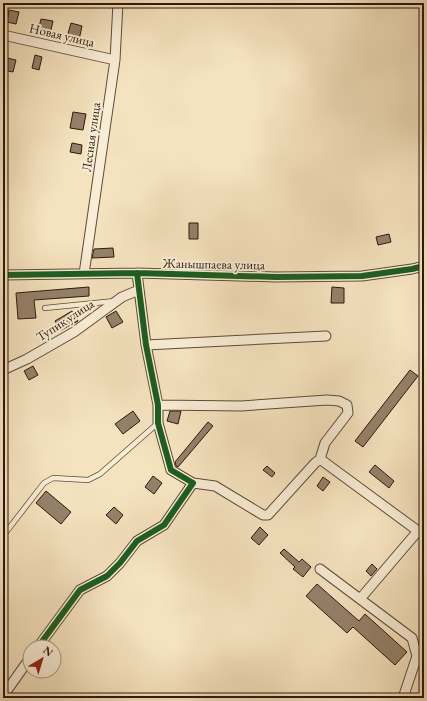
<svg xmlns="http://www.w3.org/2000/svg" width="427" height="701" font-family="'EB Garamond',serif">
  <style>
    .building { fill: #95816a; stroke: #2d170d }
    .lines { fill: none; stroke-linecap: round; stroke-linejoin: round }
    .lane-casing { stroke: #5f4a3a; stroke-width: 6 }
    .street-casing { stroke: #5f4a3a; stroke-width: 11 }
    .lane { stroke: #f8edd5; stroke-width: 4.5 }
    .street { stroke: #f8edd5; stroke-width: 9 }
    .cycleway-casing { stroke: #f8edd5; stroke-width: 8 }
    .cycleway { stroke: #1b5e20; stroke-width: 6 }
    .labels { text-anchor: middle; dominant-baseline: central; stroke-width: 4; stroke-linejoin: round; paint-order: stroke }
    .street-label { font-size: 13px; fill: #2d170d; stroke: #f8edd5 }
  </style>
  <rect width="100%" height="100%" fill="#f5e3bf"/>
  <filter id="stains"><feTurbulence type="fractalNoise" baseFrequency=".005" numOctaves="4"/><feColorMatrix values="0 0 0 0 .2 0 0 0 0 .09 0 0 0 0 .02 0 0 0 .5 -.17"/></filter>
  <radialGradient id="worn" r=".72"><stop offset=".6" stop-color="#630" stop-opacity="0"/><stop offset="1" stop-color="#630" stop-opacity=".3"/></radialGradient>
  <path class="building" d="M9,10L19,12L16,24L7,22Z
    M41,19L53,21L50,34L38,31Z
    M71,23L82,26L79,40L67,37Z
    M35,55L42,57L39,70L32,68Z
    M3,57L16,60L13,72L3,70Z
    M73,112L86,114L83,130L70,128Z
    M72,143L82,145L81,154L70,152Z
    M189,223H198V239H189Z
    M389,234L391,242L378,245L376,237Z
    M113,248L114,257L92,258L94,249Z
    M89,287V296L34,300L36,318L18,319L16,293Z
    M332,287L344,288V303H331Z
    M72,311L78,321L61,330L55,321Z
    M116,311L123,322L112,328L106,317Z
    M33,366L38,375L29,380L24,371Z
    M410,370L418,376L363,447L355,441Z
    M133,411L140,421L123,434L115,424Z
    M170,411H181L178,424L167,421Z
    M208,422L213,426L178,467L176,466L175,462Z
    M375,465L394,481L389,488L369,472Z
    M267,466L275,473L272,477L263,470Z
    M153,476L162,483L154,494L145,487Z
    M323,477L330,482L323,491L317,486Z
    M46,491L71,512L61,524L36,503Z
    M114,507L123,515L116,524L106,515Z
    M260,527L268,535L259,545L251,538Z
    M284,549L299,562L302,559L311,567L303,577L293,569L295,567L280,553Z
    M372,564L377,569L371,576L366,571Z
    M317,584L359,621L365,614L407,652L395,665L353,627L347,633L306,596Z"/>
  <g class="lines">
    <g class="lane-casing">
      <path id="lane" d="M45,308L115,301
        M3,536L44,483L53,478L88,480L100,474L158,423"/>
    </g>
    <g class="street-casing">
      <path id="street" d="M3,35L115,60
        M84,274L115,60L118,3
        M3,275L137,273L276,277L362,276L412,269L424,266
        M146,345L326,336
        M3,370L27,359L74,332L122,297L139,290
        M158,405L241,406L327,400L339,401L347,405L348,413L325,443L320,459
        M193,483L215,486L263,515H268L315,463L320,459L418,531
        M320,569L412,638L417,656
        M360,599L418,531L424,536
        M38,647L80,590L107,576L120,563L137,541L164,525L193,483L171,470L158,423V405L146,345L137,273
        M3,696L30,658
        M403,698L417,656L424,648"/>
    </g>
    <use href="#lane" class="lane"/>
    <use href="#street" class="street"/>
    <g class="cycleway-casing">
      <path id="cycleway" d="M3,275L137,273L276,277L362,276L412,269L424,266
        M38,647L80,590L107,576L120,563L137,541L164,525L193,483L171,470L158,423V405L146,345L137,273"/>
    </g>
    <use href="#cycleway" class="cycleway"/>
  </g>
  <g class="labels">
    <g class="street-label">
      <text transform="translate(62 35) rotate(13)">Новая улица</text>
      <text transform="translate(91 137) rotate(-82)">Лесная улица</text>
      <text transform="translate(214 264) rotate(1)">Жанышпаева улица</text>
      <text transform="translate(65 320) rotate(-33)">Тупик улица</text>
    </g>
  </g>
  <rect width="427" height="701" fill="none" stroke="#f5e3bf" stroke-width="16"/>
  <rect x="4" y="4" width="419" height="693" fill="none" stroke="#2d170d" stroke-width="2"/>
  <rect x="8" y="8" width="411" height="685" fill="none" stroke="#2d170d"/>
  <g transform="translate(42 659) rotate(38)"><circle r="19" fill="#f8edd5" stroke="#a79785"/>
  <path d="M0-3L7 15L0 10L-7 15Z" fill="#8f2418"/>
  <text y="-6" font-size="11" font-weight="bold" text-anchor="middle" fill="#2d170d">N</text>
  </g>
  <rect width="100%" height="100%" filter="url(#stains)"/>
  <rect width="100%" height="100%" fill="url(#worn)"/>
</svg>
